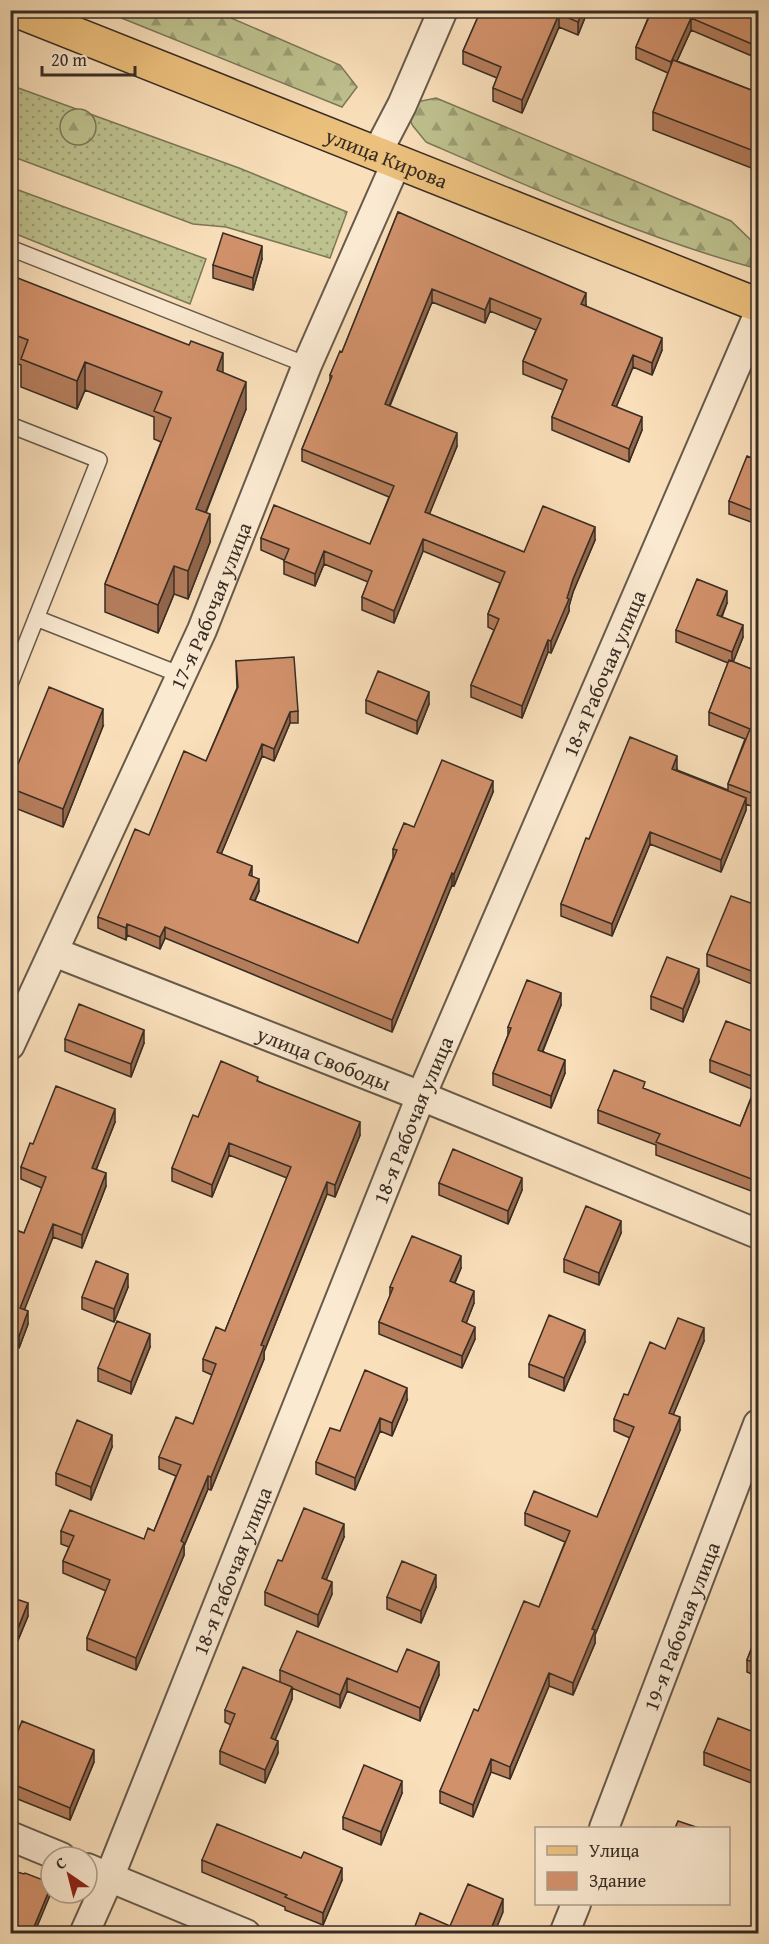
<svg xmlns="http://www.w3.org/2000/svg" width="769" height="1944" font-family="'Gentium Book Plus',serif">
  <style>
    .grass { fill: url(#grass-dots); stroke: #7b785a; stroke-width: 1.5 }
    .forest { fill: url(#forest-firs); stroke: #7b785a; stroke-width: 1.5 }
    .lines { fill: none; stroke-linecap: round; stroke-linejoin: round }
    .service-casing { stroke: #685a4a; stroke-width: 18 }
    .minor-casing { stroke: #685a4a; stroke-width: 32 }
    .primary-casing { stroke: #382d24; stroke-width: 36 }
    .service { stroke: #fbead2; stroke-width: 15 }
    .minor { stroke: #fbead2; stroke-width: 28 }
    .primary { stroke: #ecc07d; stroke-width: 33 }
    .wall { fill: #b47d5c; stroke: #382d24; stroke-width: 1.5 }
    .shaded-wall { fill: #92664b; stroke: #382d24; stroke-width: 1.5 }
    .building { fill: #d1916b; stroke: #382d24; stroke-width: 1.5 }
    .labels { text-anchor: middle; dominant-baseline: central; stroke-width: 5; stroke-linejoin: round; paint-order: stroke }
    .street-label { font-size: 21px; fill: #382d24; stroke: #fbead2 }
  </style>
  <defs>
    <pattern id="grass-dots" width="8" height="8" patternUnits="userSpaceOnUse" patternTransform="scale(1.5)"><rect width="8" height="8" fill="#bec28f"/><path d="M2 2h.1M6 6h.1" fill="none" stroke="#9b9e75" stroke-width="1.8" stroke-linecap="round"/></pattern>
    <pattern id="forest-firs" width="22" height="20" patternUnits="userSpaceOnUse" patternTransform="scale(1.5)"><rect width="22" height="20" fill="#bec28f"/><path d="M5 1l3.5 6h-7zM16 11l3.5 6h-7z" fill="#9b9e75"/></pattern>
  </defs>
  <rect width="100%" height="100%" fill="#f9dfba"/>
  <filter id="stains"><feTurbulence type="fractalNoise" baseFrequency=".00333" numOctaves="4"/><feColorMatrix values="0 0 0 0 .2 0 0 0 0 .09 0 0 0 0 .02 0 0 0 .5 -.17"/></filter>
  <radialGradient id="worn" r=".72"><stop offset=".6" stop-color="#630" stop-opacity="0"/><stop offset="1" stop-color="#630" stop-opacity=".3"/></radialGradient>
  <path class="grass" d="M10,85L239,168L347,212L330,258L226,227L193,224L11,156Z
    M10,187L206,259L190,304L11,232Z"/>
  <path class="forest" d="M104,11H215L340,65L357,87L342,107Z
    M436,98L731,221L755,244L758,269C644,238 534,189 426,142L413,126L402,105Z
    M60 127a18 18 0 1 1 36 0a18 18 0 1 1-36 0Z"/>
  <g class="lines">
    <g class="service-casing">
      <path id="service" d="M10,248L307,365
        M10,425L99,460L10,684
        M36,618L181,675"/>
    </g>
    <g class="minor-casing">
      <g id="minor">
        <path d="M377,153L402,105L443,10"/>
        <path id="s1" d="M54,952L421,1096L758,1234"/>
        <path id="s2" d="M10,1045L202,630L307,365L397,161"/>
        <path id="s3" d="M604,1828L758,1424"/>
        <path d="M10,1836L61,1857"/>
        <path d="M87,1868L246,1934"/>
        <path id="s4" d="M84,1934L109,1878L421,1096L758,315"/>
        <path d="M564,1934L576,1904"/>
      </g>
    </g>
    <g class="primary-casing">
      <g id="primary">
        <path id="s5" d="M15,10L758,305"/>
      </g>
    </g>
    <use href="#service" class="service"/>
    <use href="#minor" class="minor"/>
    <use href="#primary" class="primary"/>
  </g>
  <path class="wall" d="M481,10H588L578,35L559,27L522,113L493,101V88L497,78L463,64V51Z
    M651,10H759V59L691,30L677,61L759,93V171L653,130V112L668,73L636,59V47L651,11Z
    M398,212L586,305L585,306L662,350L652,375L633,367L616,407L642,430L629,462L552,430V417L563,390L523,374V361L536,330L490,311L485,323L432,302L390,406L457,446L429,514L524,552L595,540L573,592L569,606V611L551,653L548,652L522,718L471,697V685L494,630L488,627V614L500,583L423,551L394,623L362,610V597L368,582L324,564L315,586L284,574V560L261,550V538L370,544L389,497L302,461V449L330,381V375L342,352Z
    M262,259L253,290L213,278V265Z
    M10,275L223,373L246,409L206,513L210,542L188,599L174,594L158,633L105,612V584L161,442L154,439V417L85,390L77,409L21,387V365L10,361Z
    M759,461V525L729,514V501Z
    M727,603L722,617L743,637L733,662L759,672V809L746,804V810L721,872L650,844L612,936L561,916V904L589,839L677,769V770L728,790V784L745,739L709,725V712L728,663L676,642V630Z
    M236,661L298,711V723H290L274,761L262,756L221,854L252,876L259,891L255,901L358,943L393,858V849L414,827L493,792L454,886L452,885L392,1032L165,938L160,949L127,935L126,940L98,928V917L149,835L206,761L237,688Z
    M366,700L429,704L417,734L366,713Z
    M103,726L63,827L10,806V784Z
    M759,906V987L707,966V954Z
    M699,982L683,1022L651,1009V996Z
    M561,1005L543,1051L565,1073L551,1108L493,1085V1073L508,1035V1027Z
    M759,1015V1194L656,1155V1145L598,1123V1110L645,1089L740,1126L754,1090L710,1072V1060L752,1031Z
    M65,1039L144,1043L131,1077L65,1051Z
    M258,1081L360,1135L335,1197L327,1194L264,1352V1359L236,1429L211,1490L208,1489L184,1546V1555L136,1670L87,1650V1638L106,1591L63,1573V1561L69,1547L61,1544V1531L144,1539L154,1531L176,1476L159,1469V1457L193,1424L212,1375L203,1371V1359L225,1331L287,1178L229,1155L212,1197L172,1181V1168L198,1117Z
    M115,1122L96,1170L106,1186L82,1248L53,1237L24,1310L28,1324L19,1348L10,1345V1228L24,1233L42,1188L21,1179V1167L33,1144Z
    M439,1183L522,1190L508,1224L439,1195Z
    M621,1233L599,1285L564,1272V1259Z
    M461,1268L455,1283L474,1303L466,1323L475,1339L462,1368L379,1334V1322L390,1296V1287Z
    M128,1287L114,1322L82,1309V1297Z
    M704,1341L673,1414L680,1430L595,1635V1643L573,1695L549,1686L510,1779L491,1772L473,1817L440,1803V1791L478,1711L539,1607L565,1542L525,1525V1513L597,1517L630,1438L614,1431V1419L628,1395L665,1349Z
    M585,1342L564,1391L529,1377V1364Z
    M150,1347L131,1394L98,1381V1368Z
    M407,1400L392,1436L380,1431L355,1490L316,1474V1462L340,1431Z
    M112,1447L91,1500L56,1485V1473Z
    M344,1537L326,1579L332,1594L318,1627L265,1605V1592L282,1561Z
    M436,1587L421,1623L387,1609V1597Z
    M10,1597L28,1616L16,1645L10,1643Z
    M759,1629V1677L747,1672V1660Z
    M280,1670L397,1672L439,1675L420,1721L347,1691L340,1708L292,1688V1699L275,1740L278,1753L265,1783L220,1764V1751L231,1725L225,1722V1710L280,1682Z
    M759,1734V1786L704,1765V1752Z
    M10,1736L94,1762L70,1820L10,1796Z
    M402,1793L381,1845L343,1829V1817Z
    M759,1810V1835L754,1833V1820Z
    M202,1860L342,1880L323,1925L285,1910V1907L202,1872Z"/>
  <path class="shaded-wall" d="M583,10H588L578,35V22Z
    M559,14V27L522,113V100Z
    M691,18V30L671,74V62Z
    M262,246V259L253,290V278Z
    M432,289V302L385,416V404Z
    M586,293V305L581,317V304Z
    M490,298V311L485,323V310Z
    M662,338V350L652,375V363Z
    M223,353V381L217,370Z
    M633,355V367L612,417V405Z
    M85,362V390L77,409V381Z
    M246,382V409L196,537V509Z
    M642,417V430L629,462V449Z
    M457,433V446L425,525V512Z
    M210,514V542L188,599V571Z
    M595,527V540L573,592L569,606V611L551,653V641L573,579Z
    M423,539V551L394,623V611Z
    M324,551V564L315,586V574Z
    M174,566V594L158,633V605Z
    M727,591V603L717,627V615Z
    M743,625V637L732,665V652Z
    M548,640V652L522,718V706Z
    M429,692V704L417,734V721Z
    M103,709V726L63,827V809Z
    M290,712V723L274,761V749Z
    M262,744V756L217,864V852Z
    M677,756V769L672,781V769Z
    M493,781V792L454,886V874Z
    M746,798V810L721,872V860Z
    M650,832V844L612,936V924Z
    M252,866V878L249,875Z
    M452,873V885L392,1032V1020Z
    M259,879V891L250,911V899Z
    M127,924V935L126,940V928Z
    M165,927V938L160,949V937Z
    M699,969V982L683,1022V1009Z
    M561,993V1005L538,1062V1050Z
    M144,1030V1043L131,1077V1064Z
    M565,1060V1073L551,1108V1096Z
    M115,1109V1122L92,1180V1168Z
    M360,1122V1135L335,1197V1185Z
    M229,1143V1155L212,1197V1185Z
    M106,1173V1186L82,1248V1235Z
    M522,1178V1190L508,1224V1211Z
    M327,1182V1194L264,1352V1359L211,1490V1477L261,1345Z
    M621,1221V1233L599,1285V1273Z
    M53,1224V1237L20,1321V1308Z
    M461,1256V1268L450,1293V1281Z
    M128,1274V1287L114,1322V1309Z
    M474,1291V1303L462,1334V1321Z
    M28,1311V1324L19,1348V1336Z
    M475,1327V1339L462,1368V1356Z
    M704,1328V1341L669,1425V1413Z
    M585,1330V1342L564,1391V1378Z
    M150,1334V1347L131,1394V1382Z
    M407,1388V1400L392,1436V1423Z
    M680,1417V1430L595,1635V1643L573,1695V1683L592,1629Z
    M380,1418V1431L355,1490V1478Z
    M112,1435V1447L91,1500V1487Z
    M208,1476V1489L184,1546V1555L136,1670V1658L181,1541Z
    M344,1524V1537L322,1590V1578Z
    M436,1575V1587L421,1623V1611Z
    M332,1582V1594L318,1627V1615Z
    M28,1603V1616L16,1645V1633Z
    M439,1662V1675L420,1721V1708Z
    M549,1673V1686L510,1779V1767Z
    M347,1678V1691L340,1708V1695Z
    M292,1687V1699L271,1750V1738Z
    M278,1741V1753L265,1783V1770Z
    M94,1750V1762L70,1820V1808Z
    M491,1759V1772L473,1817V1805Z
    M402,1781V1793L381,1845V1832Z
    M342,1868V1880L323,1925V1913Z
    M51,1886V1893L34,1934H31Z
    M503,1899V1912L494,1934H489Z"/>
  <path class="building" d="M481,10H583L578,22L559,14L522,100L493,88L501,67L463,51Z
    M652,10H759V47L691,18L671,62L636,47Z
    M673,60L759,93V153L653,112Z
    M398,212L586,293L581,304L662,338L652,363L633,355L612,405L642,417L629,449L552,417L567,380L523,361L541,319L490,298L485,310L432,289L385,404L457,433L425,512L524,552L543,506L595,527L573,579L567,598L569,599L551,641L548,640L522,706L471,685L499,619L488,614L505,572L423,539L394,611L362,597L372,571L324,551L315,574L284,561L289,549L261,538L274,505L370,544L394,486L302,449L332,376L330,375L340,351L342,352Z
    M223,233L262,246L253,278L213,265Z
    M10,275L189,345L191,341L223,353L217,370L246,382L196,509L210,514L188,571L174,566L158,605L105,584L171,418L154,411L162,392L85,362L77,381L21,359L28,340L10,333Z
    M747,456L759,461V513L729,501Z
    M697,579L727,591L717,615L743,625L732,652L676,630Z
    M294,657L298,711L290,712L274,749L262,744L217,852L252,866L249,875L259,879L250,899L358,943L397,850L393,849L404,823L414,827L442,760L493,781L454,874L452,873L392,1020L165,927L160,937L127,924L126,928L98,917L135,829L149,835L184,751L206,761L238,687L236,661Z
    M729,660L759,672V796L728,784L750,729L709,712Z
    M378,671L429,692L417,721L366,700Z
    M49,687L103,709L63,809L10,788V784Z
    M630,737L677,756L672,769L746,798L721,860L650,832L612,924L561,904L586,838L589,839Z
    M731,896L759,906V974L707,954Z
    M667,957L699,969L683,1009L651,996Z
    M527,980L561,993L538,1050L565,1060L551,1096L493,1073L511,1028L508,1027Z
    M79,1004L144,1030L131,1064L65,1039Z
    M759,1015V1079L710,1060L726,1021L752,1031Z
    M221,1061L258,1077L257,1081L360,1122L335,1185L327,1182L261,1345L264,1346L236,1416L211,1477L208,1476L181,1541L184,1543L136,1658L87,1638L110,1580L63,1561L74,1536L61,1531L70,1510L144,1539L148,1528L154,1531L181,1465L159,1457L176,1417L193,1424L216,1364L203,1359L216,1327L225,1331L291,1167L229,1143L212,1185L172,1168L193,1115L198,1117Z
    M614,1070L645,1082L643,1088L740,1126L759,1079V1182L656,1142L660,1134L598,1110Z
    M56,1086L115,1109L92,1168L106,1173L82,1235L53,1224L20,1308L28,1311L19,1336L10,1333V1228L24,1233L46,1177L21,1167L30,1143L33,1144Z
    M453,1149L522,1178L508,1211L439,1183Z
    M586,1206L621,1221L599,1273L564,1259Z
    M412,1236L461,1256L450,1281L474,1291L462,1321L475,1327L462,1356L379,1322L393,1288L390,1287Z
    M96,1261L128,1274L114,1309L82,1297Z
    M549,1315L585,1330L564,1378L529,1364Z
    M678,1318L704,1328L669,1413L680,1417L592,1629L595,1630L573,1683L549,1673L510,1767L491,1759L473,1805L440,1791L474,1709L478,1711L524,1601L539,1607L570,1531L525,1513L534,1491L597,1517L634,1427L614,1419L624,1394L628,1395L650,1342L665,1349Z
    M117,1321L150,1334L131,1382L98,1368Z
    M365,1370L407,1388L392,1423L380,1418L355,1478L316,1462L330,1428L340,1431Z
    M77,1420L112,1435L91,1487L56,1473Z
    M304,1508L344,1524L322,1578L332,1582L318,1615L265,1592L278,1560L282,1561Z
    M402,1561L436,1575L421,1611L387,1597Z
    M10,1597L28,1603L16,1633L10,1630Z
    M759,1629V1664L747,1660Z
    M297,1631L397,1672L407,1649L439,1662L420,1708L347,1678L340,1695L280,1670Z
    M243,1667L292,1687L271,1738L278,1741L265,1770L220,1751L235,1714L225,1710Z
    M718,1718L759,1734V1774L704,1752Z
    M22,1721L94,1750L70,1808L10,1783V1736L15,1738Z
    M364,1765L402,1781L381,1832L343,1817Z
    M759,1810V1822L754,1820Z
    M678,1821L699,1828H675Z
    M217,1824L301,1858L304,1852L342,1868L323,1913L285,1897L287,1895L202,1860Z
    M10,1870L24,1874L25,1873L51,1883V1886L31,1934H10V1907L14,1900L10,1899Z
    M468,1884L503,1899L489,1934H412L420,1913L450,1926Z
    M713,1927L730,1934H711Z"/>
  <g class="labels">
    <g class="street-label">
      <text stroke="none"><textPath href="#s5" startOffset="400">улица Кирова</textPath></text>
      <text stroke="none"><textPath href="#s2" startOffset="483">17-я Рабочая улица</textPath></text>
      <text stroke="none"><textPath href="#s4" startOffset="1364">18-я Рабочая улица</textPath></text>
      <text stroke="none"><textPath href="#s1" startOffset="290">улица Свободы</textPath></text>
      <text stroke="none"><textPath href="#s4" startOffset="878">18-я Рабочая улица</textPath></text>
      <text stroke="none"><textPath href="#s4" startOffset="392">18-я Рабочая улица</textPath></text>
      <text stroke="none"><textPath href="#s3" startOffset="216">19-я Рабочая улица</textPath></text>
    </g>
  </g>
  <rect width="769" height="1944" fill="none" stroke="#f9dfba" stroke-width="36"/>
  <rect x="12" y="12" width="745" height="1920" fill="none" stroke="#382d24" stroke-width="3"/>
  <rect x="18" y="18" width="733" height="1908" fill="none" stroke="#382d24" stroke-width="1.5"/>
  <rect x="535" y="1827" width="195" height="78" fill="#fbead2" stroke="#ad9e8c" stroke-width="1.5"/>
  <rect x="547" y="1846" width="30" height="9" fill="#ecc07d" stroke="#ad9e8c" stroke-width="1.5"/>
  <text x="589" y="1857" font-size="18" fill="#382d24">Улица</text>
  <rect x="547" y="1872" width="30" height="18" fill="#d1916b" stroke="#ad9e8c" stroke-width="1.5"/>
  <text x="589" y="1887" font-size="18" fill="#382d24">Здание</text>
  <g transform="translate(69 1875) rotate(325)"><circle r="28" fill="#fbead2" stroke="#ad9e8c" stroke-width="1.5"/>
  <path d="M0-4.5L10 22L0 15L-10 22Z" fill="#8f2418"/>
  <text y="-9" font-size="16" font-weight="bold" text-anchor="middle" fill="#382d24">С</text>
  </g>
  <path d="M42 66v9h93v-9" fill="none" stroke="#382d24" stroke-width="3"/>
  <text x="51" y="66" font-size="18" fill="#382d24" stroke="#fbead2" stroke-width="4.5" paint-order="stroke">20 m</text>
  <rect width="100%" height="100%" filter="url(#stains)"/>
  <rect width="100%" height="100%" fill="url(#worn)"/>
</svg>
